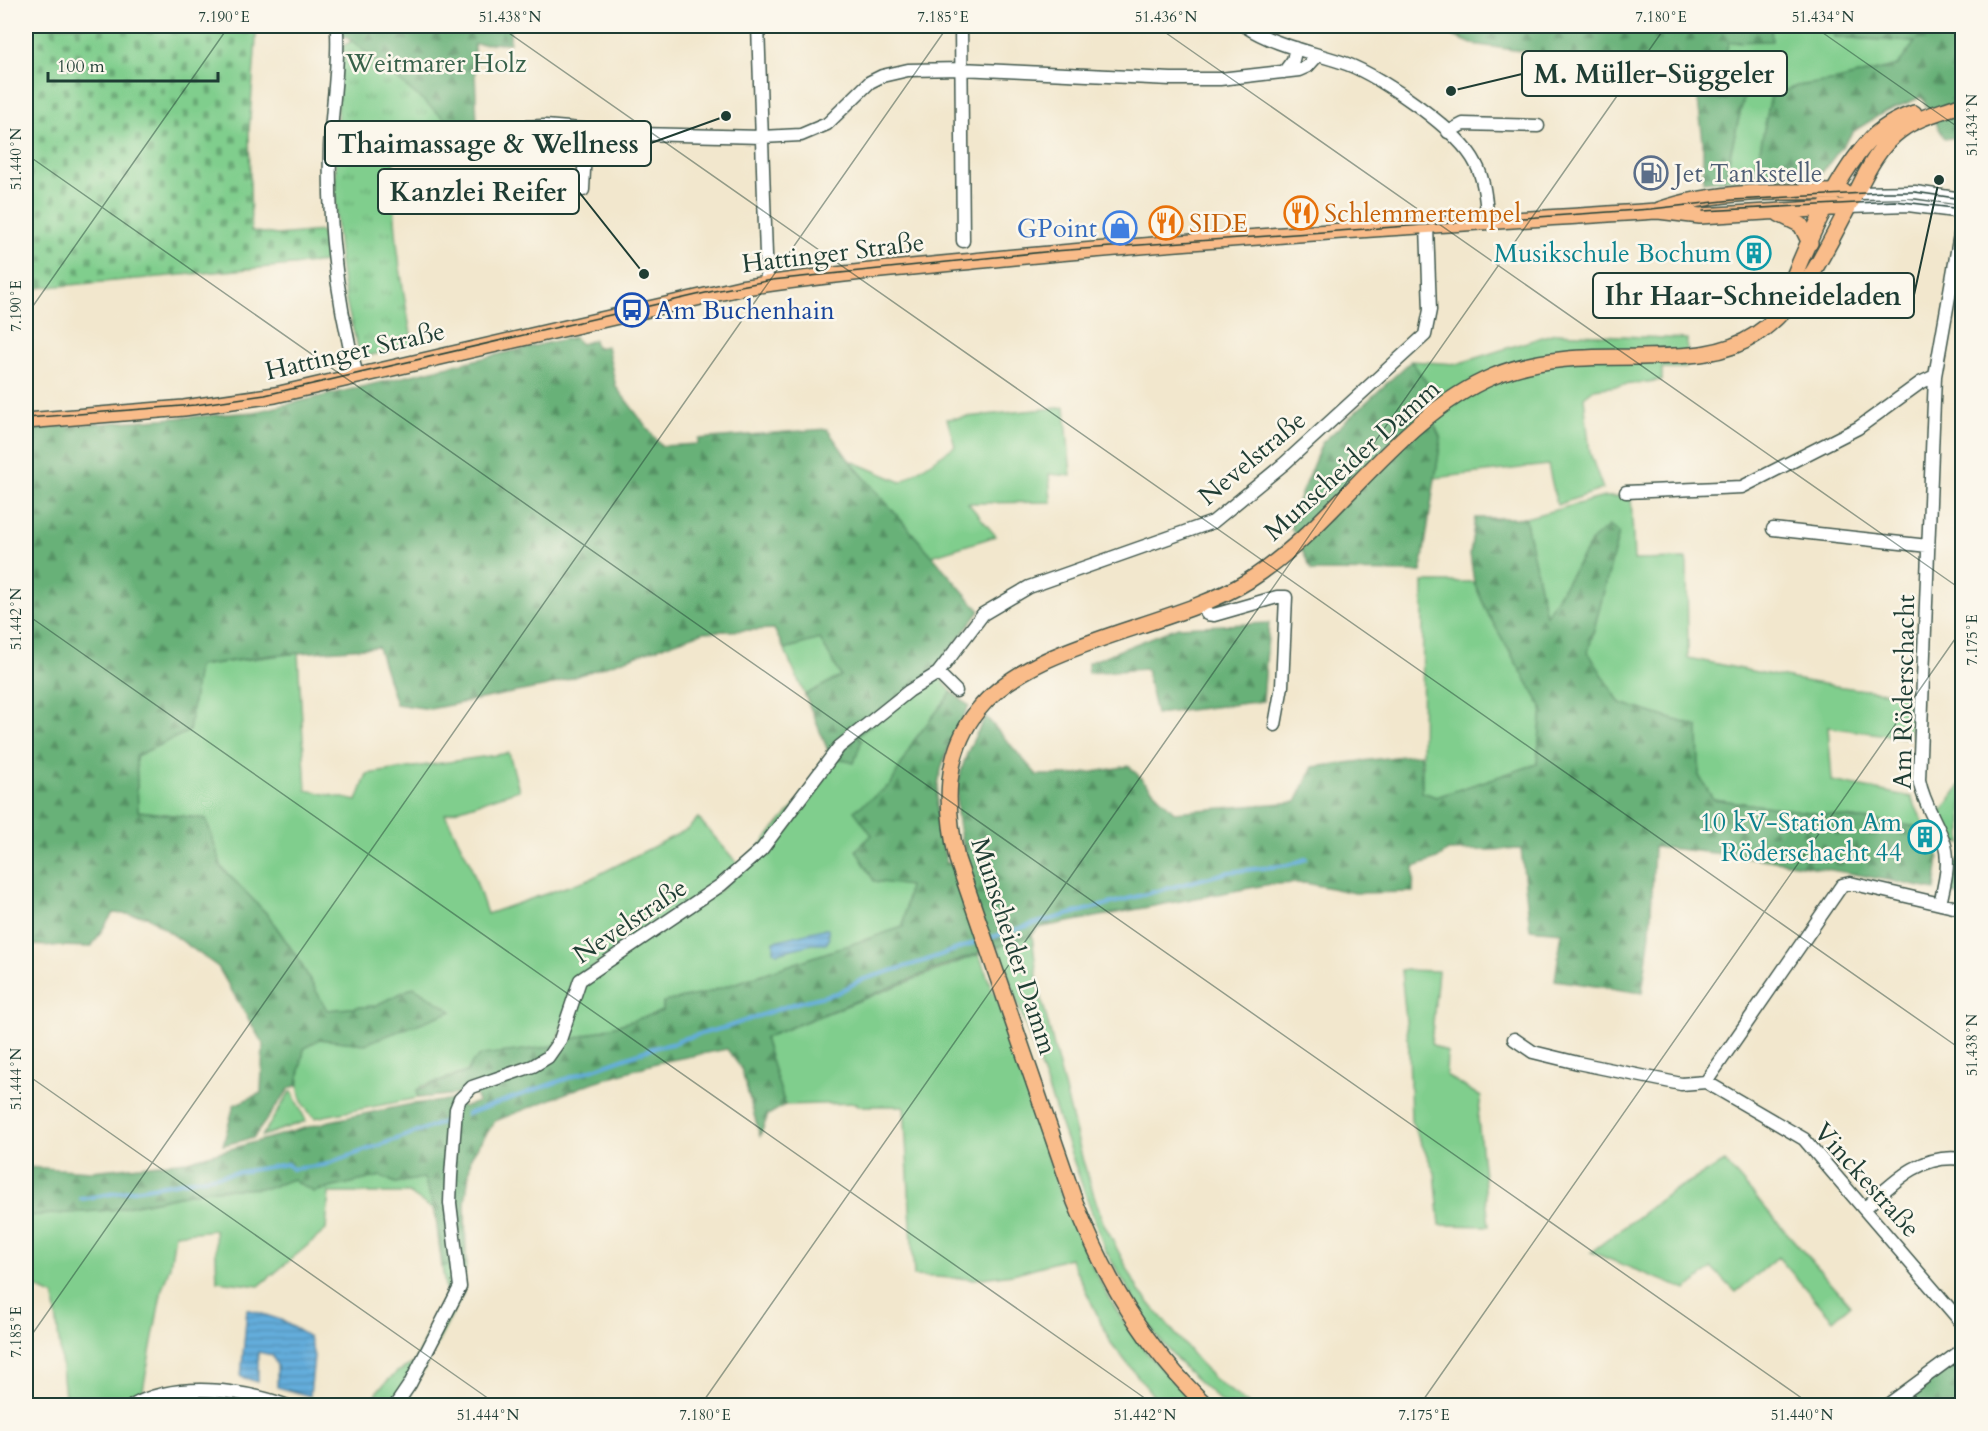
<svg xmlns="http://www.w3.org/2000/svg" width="1988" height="1431" font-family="Cardo,serif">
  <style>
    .green { fill: #80ce8d; stroke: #508660; stroke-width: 1.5 }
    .forest { fill: url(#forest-firs); stroke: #447756; stroke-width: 1.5 }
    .cemetery { fill: url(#cemetery-stones); stroke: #508660; stroke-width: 1.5 }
    .park { fill: url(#park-tufts); stroke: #508660; stroke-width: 1.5 }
    .water { fill: url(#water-rules); stroke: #427588; stroke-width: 1.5 }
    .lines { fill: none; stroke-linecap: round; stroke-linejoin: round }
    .stream { stroke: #64addc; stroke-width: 4 }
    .minor-casing { stroke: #3f564b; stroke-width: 15 }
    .major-casing { stroke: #3f564b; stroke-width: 18 }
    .minor { stroke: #fff; stroke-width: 12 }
    .major { stroke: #f9bc8a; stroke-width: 15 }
    .tram { stroke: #1f3d34; stroke-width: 1.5 }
    .ticks { fill: none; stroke: #1f3d34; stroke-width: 1.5; stroke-opacity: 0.45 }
    .labels { text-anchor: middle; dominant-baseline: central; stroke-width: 5; stroke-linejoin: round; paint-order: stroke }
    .park-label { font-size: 26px; fill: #37614a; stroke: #fbf7ec }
    .service-label { font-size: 26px; fill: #4e5e75; stroke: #fbf7ec; text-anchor: start }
    .food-label { font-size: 26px; fill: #c56008; stroke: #fbf7ec; text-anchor: start }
    .shop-label { font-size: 26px; fill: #366cbe; stroke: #fbf7ec; text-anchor: end }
    .street-label { font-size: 26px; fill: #1f3d34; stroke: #fbf7ec }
    .culture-label { font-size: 26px; fill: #0d838f; stroke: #fbf7ec; text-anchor: end }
    .transit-label { font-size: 26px; fill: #164399; stroke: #fbf7ec; text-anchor: start }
    .leader { fill: none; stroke: #1f3d34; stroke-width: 2 }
    .callout-dot { fill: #1f3d34; stroke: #fbf7ec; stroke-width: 2 }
    .callout { fill: #fbf7ec; stroke: #1f3d34; stroke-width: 2 }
    .callout-label { font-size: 27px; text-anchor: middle; font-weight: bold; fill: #1f3d34 }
    .neatline { fill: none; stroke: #1f3d34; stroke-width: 2 }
    .ticks-label { font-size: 15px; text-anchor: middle; fill: #1f3d34 }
  </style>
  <defs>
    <pattern id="forest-firs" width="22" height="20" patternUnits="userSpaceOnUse" patternTransform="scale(1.5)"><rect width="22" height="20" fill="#68b178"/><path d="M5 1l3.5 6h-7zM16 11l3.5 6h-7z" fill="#559163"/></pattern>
    <pattern id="cemetery-stones" width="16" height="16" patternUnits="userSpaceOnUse" patternTransform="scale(1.5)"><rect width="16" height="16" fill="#80ce8d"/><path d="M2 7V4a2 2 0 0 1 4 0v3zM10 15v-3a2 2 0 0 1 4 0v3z" fill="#68a874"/></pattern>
    <pattern id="park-tufts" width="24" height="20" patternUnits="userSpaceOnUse" patternTransform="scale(1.5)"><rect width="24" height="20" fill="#80ce8d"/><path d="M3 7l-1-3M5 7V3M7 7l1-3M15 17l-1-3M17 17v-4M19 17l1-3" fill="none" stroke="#68a874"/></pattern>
    <pattern id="water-rules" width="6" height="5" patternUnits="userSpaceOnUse" patternTransform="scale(1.5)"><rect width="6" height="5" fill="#64addc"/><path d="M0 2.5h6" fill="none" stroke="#528eb3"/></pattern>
  </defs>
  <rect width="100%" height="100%" fill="#fbf7ec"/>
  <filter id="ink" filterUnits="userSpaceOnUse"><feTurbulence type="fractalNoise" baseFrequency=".0167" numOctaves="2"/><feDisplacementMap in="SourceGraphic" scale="12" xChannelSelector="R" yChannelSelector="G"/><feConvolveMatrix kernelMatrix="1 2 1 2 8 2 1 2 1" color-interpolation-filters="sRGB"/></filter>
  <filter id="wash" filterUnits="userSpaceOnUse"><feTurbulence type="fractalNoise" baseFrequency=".008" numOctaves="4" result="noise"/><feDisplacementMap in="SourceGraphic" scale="24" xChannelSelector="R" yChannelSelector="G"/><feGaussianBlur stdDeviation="1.35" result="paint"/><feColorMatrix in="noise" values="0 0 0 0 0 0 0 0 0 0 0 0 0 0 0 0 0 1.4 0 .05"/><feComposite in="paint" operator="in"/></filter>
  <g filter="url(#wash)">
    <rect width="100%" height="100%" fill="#f2e7cd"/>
    <path class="green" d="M1771,26H1833L1834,37L1916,42L1898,65L1838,80L1797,86L1771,96L1754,178L1724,180L1745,93L1714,85L1729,41H1771Z
      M1555,333L1687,339L1686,368H1662V380L1594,389L1584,397L1590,453L1603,489L1557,505L1548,465L1435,478L1441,439L1425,404L1427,383L1411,361L1457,364Z
      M1065,407L1071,476L1049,474L1051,502L968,503L996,536L932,556L849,460L901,482L955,446L947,419Z
      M1631,496L1634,560L1687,559L1688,658C1762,673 1837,690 1913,694L1909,738L1828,727L1832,781L1911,797L1926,828L1713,799L1699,776L1698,727L1620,703L1588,652L1619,533L1594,538L1546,616L1525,518L1604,497Z
      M1423,582H1474L1488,614L1542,708L1537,764L1436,797L1422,792Z
      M820,639L841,676L805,695L784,649Z
      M298,653L306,790L357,801L367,774L509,753L519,790L445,814L470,863L487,914L592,878L688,829L698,818L738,864L720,883L577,978L556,1045L473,1061L467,1072L422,1086L417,1090L418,1098L315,1118C291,1098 299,1076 304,1049L319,1039L365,1044L414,987L374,1006L327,1010L297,957L268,915L222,868L206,819L138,811L136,756L189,731L198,666Z
      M934,671L952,692L913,742L891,784L855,811L909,886L903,927L703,994L663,1002V1011L561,1043L583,981L723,888L836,758L854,762L858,735Z
      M1962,783V843L1948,840L1931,805L1943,810Z
      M1032,935L1038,984L1083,1161L1102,1220L1139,1291L1212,1377L1249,1405H1225L1187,1371L1155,1334L1105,1250L998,947Z
      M979,954L993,992L996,995C1033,1105 1060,1224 1124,1322C1144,1353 1171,1379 1195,1405L1160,1404L1111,1343L1070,1258L1013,1274L974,1279L914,1276L904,1106H858L857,1103L785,1105L764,1038Z
      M1401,970L1438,971L1431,1044L1447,1052L1446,1075L1481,1097L1478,1118L1489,1226L1440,1225L1435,1173L1411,1121L1409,1051Z
      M290,1092H292L306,1121L262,1136Z
      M1725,1162L1850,1305L1833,1320L1778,1257L1736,1292L1712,1268L1686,1290L1591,1252L1671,1192Z
      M381,1176L395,1183L424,1178L435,1211L409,1193H329L326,1230L259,1286L217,1281L215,1230L175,1234L170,1266L162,1289L142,1395L123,1405H66L54,1296L26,1283V1216L111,1210L208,1190L268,1188L293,1179L313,1192Z
      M466,1263L463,1294L405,1405L370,1406L379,1389L397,1372L414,1363L446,1293L442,1266Z"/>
    <path class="forest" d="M327,26H510V43L474,44L477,125L445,119L352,41Z
      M1439,26H1771L1772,41L1729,42L1714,85L1745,92L1724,180L1703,182V141L1695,76L1472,44L1439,30Z
      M1833,26H1962V136L1945,139L1921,97L1881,114L1854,131L1820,175L1754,178L1771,96L1797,86L1838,80L1898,65L1915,42L1834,37Z
      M573,337L581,344L594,340L596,348L607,346L616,387L661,446L698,444V439L827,429L849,460L980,611L934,671L858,736L862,740L854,763L836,758L829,753L805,695L841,676L820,639L784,649L774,629L704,632L548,686L430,709L396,704L378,647L273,655L198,666L189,731L136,756L138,811L206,819L222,868L268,915L297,957L327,1010L374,1006L414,987L452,1011L365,1044L319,1039L304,1049L297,1085L289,1089L253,1138L223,1145L234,1105L261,1093L263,1044L218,967L147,916L113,913L91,947L26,945V429L255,412Z
      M1411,361L1427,383L1425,404L1441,439L1421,572L1312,571L1289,523L1322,443Z
      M1475,518H1525L1546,615L1594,538L1609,526L1619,533L1588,652L1620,703L1698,727L1699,776L1713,799L1926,828L1939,858L1935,890C1842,870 1749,855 1654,847L1650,933L1642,993L1555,980L1562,932L1530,929L1521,849L1448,851L1437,859L1414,867L1413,892L1355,893L1306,883L1271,884L1037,928L1032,935L948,964L764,1038L785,1105L768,1115L760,1136L741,1068L727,1049L656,1063L594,1082L495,1121L471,1157L465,1204L466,1263L442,1266L435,1211L424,1178L395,1183L381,1176L313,1192L293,1179L268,1188L208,1190L111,1210L26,1216V1167L92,1171L187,1161L330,1121L412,1104L454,1100L464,1107L478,1102L472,1085L458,1094L418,1098L417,1090L467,1072L473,1061L482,1055L548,1047L663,1011V1002L703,994L903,927L909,886L874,881L856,850L872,835L854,811L891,784L913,742L952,692L969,706C937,764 927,798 947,863L966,856C948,800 957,765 986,717L1037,775H1075L1129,766L1174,812L1296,802L1313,767L1420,754L1422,792L1436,797L1537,764L1542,708L1488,614L1474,582L1470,554Z
      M1269,623L1263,701L1156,714L1146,669L1088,673V663L1178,627Z
      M1951,861L1962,863V896L1948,893Z
      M1962,1361V1405H1892Z"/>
    <path class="cemetery" d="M26,26H257L249,131L251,231L277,235L321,231L326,262L26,289Z"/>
    <path class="park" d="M352,41L445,119L477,125L478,136L394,148C391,215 400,279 413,344L361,358C355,337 349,316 345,295C330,214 335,127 343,46Z"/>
    <path class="water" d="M823,929H828L829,940L826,944H812L777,953L774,951V941Z
      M247,1309L281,1320L309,1337L314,1356L310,1396L277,1387V1366L272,1355L258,1352V1382L241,1377Z"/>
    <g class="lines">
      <path class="stream" d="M989,938L1037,923L1229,872L1288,865L1306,859
        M467,1114L653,1048L676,1043L678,1040L727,1027L796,1003L837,993L861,980L924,961L982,940
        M81,1199L287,1164L292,1169L324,1165L447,1121"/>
    </g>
  </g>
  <g filter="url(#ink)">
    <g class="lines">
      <g class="minor-casing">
        <path id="minor" d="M758,26L767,283
          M961,26L963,241
          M1245,26C1275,46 1313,52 1347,64C1382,77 1460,131 1476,164C1485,181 1486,203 1488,222
          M337,32C339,71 331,111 330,150C328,225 337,303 357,376
          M1284,72L1293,60L1296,48
          M519,127L545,126L639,134L762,137L801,135L827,124L870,82L882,76L908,70L961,69L1171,79H1220L1299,70L1308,66L1318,55
          M1448,132L1463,124L1538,126
          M535,188L583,190L586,130
          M1856,193L1915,192L1962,199
          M1848,207L1908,205L1962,212
          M1626,492L1742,487L1858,428L1920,383L1935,376
          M1773,529L1928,546
          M1201,604L1207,614L1214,615L1277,597H1286L1282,686L1275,725
          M938,673L956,691
          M1940,904C1944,885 1951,862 1944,842C1936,820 1924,805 1919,780L1935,376L1962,223
          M1514,1039L1533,1052L1578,1063L1681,1084L1706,1082L1804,1139L1962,1323
          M1706,1082L1842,885L1850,883L1962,909
          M1864,1209C1893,1183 1920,1153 1962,1159
          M132,1406C175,1381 242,1389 288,1406
          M395,1406L410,1384L460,1287L450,1203L451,1176L456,1109L460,1099L472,1087L533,1066L548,1057L560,1040L580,980L721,885L762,849L839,747L909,691L938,673L983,614L1029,587L1213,522L1285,463L1425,335L1430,310L1427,226
          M1886,1406L1962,1350"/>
      </g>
      <g class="major-casing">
        <path id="major" d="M1659,210C1712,190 1787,191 1844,192
          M1779,214L1801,225L1810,243
          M1781,308C1802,256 1831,183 1868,142C1880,128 1897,119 1914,113
          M26,421L184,408L275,395L740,288C820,275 902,268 984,260C1208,238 1433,225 1658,211L1700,216L1848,207
          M1207,1406C1144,1346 1107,1282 1075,1202L957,859C945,807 943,754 978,710C1033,640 1171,629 1248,581C1337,525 1396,417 1494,376C1539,357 1588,357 1636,357C1676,356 1721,358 1755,335C1807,300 1828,243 1857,191C1868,169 1880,145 1901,130C1917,118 1938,113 1957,106"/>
      </g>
      <use href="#minor" class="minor"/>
      <use href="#major" class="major"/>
      <path class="tram" d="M1703,211L1895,201L1962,209
        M26,418L195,405L265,395L714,291L772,280L1054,251L1651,209L1733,200L1884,192H1915L1962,199"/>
    </g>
  </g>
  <path class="ticks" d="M499,26L1962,1050M1156,26L1962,590M1813,26L1962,130M26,154L1813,1406M26,316L229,26M26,614L1156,1406M26,1074L499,1406M26,1343L948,26M700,1406L1666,26M1419,1406L1962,629"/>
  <defs>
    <g id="fuel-ring" transform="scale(1.725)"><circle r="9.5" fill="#fbf7ec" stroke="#5c6f8a" stroke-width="1.5"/><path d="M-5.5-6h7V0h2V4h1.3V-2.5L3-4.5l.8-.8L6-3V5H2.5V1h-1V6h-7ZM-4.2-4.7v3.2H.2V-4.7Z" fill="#5c6f8a"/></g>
    <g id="restaurant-ring" transform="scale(1.725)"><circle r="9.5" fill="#fbf7ec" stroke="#e8710a" stroke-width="1.5"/><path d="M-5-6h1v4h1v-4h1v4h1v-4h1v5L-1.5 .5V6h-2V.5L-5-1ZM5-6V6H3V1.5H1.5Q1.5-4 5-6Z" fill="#e8710a"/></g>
    <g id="shop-ring" transform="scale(1.725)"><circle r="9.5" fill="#fbf7ec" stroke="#3f7fe0" stroke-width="1.5"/><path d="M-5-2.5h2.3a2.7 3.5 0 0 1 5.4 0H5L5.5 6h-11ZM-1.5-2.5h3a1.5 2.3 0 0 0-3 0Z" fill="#3f7fe0"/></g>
    <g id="building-ring" transform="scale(1.725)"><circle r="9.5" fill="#fbf7ec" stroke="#0f9aa8" stroke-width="1.5"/><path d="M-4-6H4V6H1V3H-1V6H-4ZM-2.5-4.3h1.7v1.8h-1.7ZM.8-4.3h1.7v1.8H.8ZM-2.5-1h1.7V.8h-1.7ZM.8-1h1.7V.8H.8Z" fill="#0f9aa8"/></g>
    <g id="bus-ring" transform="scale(1.725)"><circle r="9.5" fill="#fbf7ec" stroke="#1a4fb4" stroke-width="1.5"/><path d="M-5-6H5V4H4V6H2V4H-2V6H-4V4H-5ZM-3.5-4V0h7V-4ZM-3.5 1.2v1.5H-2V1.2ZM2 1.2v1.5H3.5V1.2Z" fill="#1a4fb4"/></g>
  </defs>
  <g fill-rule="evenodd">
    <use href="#fuel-ring" x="1651" y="173"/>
    <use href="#restaurant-ring" x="1301" y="213"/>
    <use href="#restaurant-ring" x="1166" y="223"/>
    <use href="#shop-ring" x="1120" y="228"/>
    <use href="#building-ring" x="1754" y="253"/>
    <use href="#bus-ring" x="632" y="310"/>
    <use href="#building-ring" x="1925" y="837"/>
  </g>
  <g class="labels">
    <g class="park-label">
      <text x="436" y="63">Weitmarer Holz</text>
    </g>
    <g class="service-label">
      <text x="1674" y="173">Jet Tankstelle</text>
    </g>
    <g class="food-label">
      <text x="1324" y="213">Schlemmertempel</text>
      <text x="1189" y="223">SIDE</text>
    </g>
    <g class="shop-label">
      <text x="1097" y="228">GPoint</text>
    </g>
    <g class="street-label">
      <text transform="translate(833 253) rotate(-7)">Hattinger Straße</text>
      <text transform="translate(355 351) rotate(-13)">Hattinger Straße</text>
      <text transform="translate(1252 458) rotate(-40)">Nevelstraße</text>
      <text transform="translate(1352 460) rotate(-42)">Munscheider Damm</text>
      <text transform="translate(1904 692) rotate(-89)">Am Röderschacht</text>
      <text transform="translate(630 921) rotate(-34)">Nevelstraße</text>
      <text transform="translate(1014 946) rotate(72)">Munscheider Damm</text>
      <text transform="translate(1867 1180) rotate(48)">Vinckestraße</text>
    </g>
    <g class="culture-label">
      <text x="1731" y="253">Musikschule Bochum</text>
      <text x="1902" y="822">10 kV-Station Am<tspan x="1902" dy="30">Röderschacht 44</tspan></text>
    </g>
    <g class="transit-label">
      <text x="655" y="310">Am Buchenhain</text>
    </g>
  </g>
  <path class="leader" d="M1451 91L1522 74M726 116L651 143M644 274L579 192M1939 180L1914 295"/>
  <g class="callout-dot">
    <circle cx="1451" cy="91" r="6"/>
    <circle cx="726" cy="116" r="6"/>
    <circle cx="644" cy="274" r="6"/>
    <circle cx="1939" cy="180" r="6"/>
  </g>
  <g class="callout">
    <rect x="1522" y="51" width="265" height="45" rx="6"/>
    <rect x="325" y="121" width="326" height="45" rx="6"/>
    <rect x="378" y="169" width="201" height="45" rx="6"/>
    <rect x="1593" y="273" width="321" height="45" rx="6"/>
  </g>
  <g class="callout-label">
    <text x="1654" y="83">M. Müller-Süggeler</text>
    <text x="488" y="153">Thaimassage &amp; Wellness</text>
    <text x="478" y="201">Kanzlei Reifer</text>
    <text x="1753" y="305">Ihr Haar-Schneideladen</text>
  </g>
  <rect width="1988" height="1431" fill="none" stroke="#fbf7ec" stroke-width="66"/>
  <path d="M48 72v9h170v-9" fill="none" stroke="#1f3d34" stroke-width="3"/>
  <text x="57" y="72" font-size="18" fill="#1f3d34" stroke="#fbf7ec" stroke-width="4.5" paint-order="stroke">100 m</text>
  <rect x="33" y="33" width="1922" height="1365" class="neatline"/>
  <g class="ticks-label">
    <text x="224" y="22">7.190°E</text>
    <text x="510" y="22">51.438°N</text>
    <text x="943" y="22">7.185°E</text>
    <text x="1166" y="22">51.436°N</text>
    <text x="1661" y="22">7.180°E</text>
    <text x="1823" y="22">51.434°N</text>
    <text transform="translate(1972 125) rotate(-90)" y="5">51.434°N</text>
    <text transform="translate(16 159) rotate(-90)" y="5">51.440°N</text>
    <text transform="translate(16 306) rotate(-90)" y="5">7.190°E</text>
    <text transform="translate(16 619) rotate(-90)" y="5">51.442°N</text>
    <text transform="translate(1972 640) rotate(-90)" y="5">7.175°E</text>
    <text transform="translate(1972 1045) rotate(-90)" y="5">51.438°N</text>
    <text transform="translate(16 1079) rotate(-90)" y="5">51.444°N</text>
    <text transform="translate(16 1332) rotate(-90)" y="5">7.185°E</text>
    <text x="488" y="1420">51.444°N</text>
    <text x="705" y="1420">7.180°E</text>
    <text x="1145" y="1420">51.442°N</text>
    <text x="1424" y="1420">7.175°E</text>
    <text x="1802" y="1420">51.440°N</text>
  </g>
</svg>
